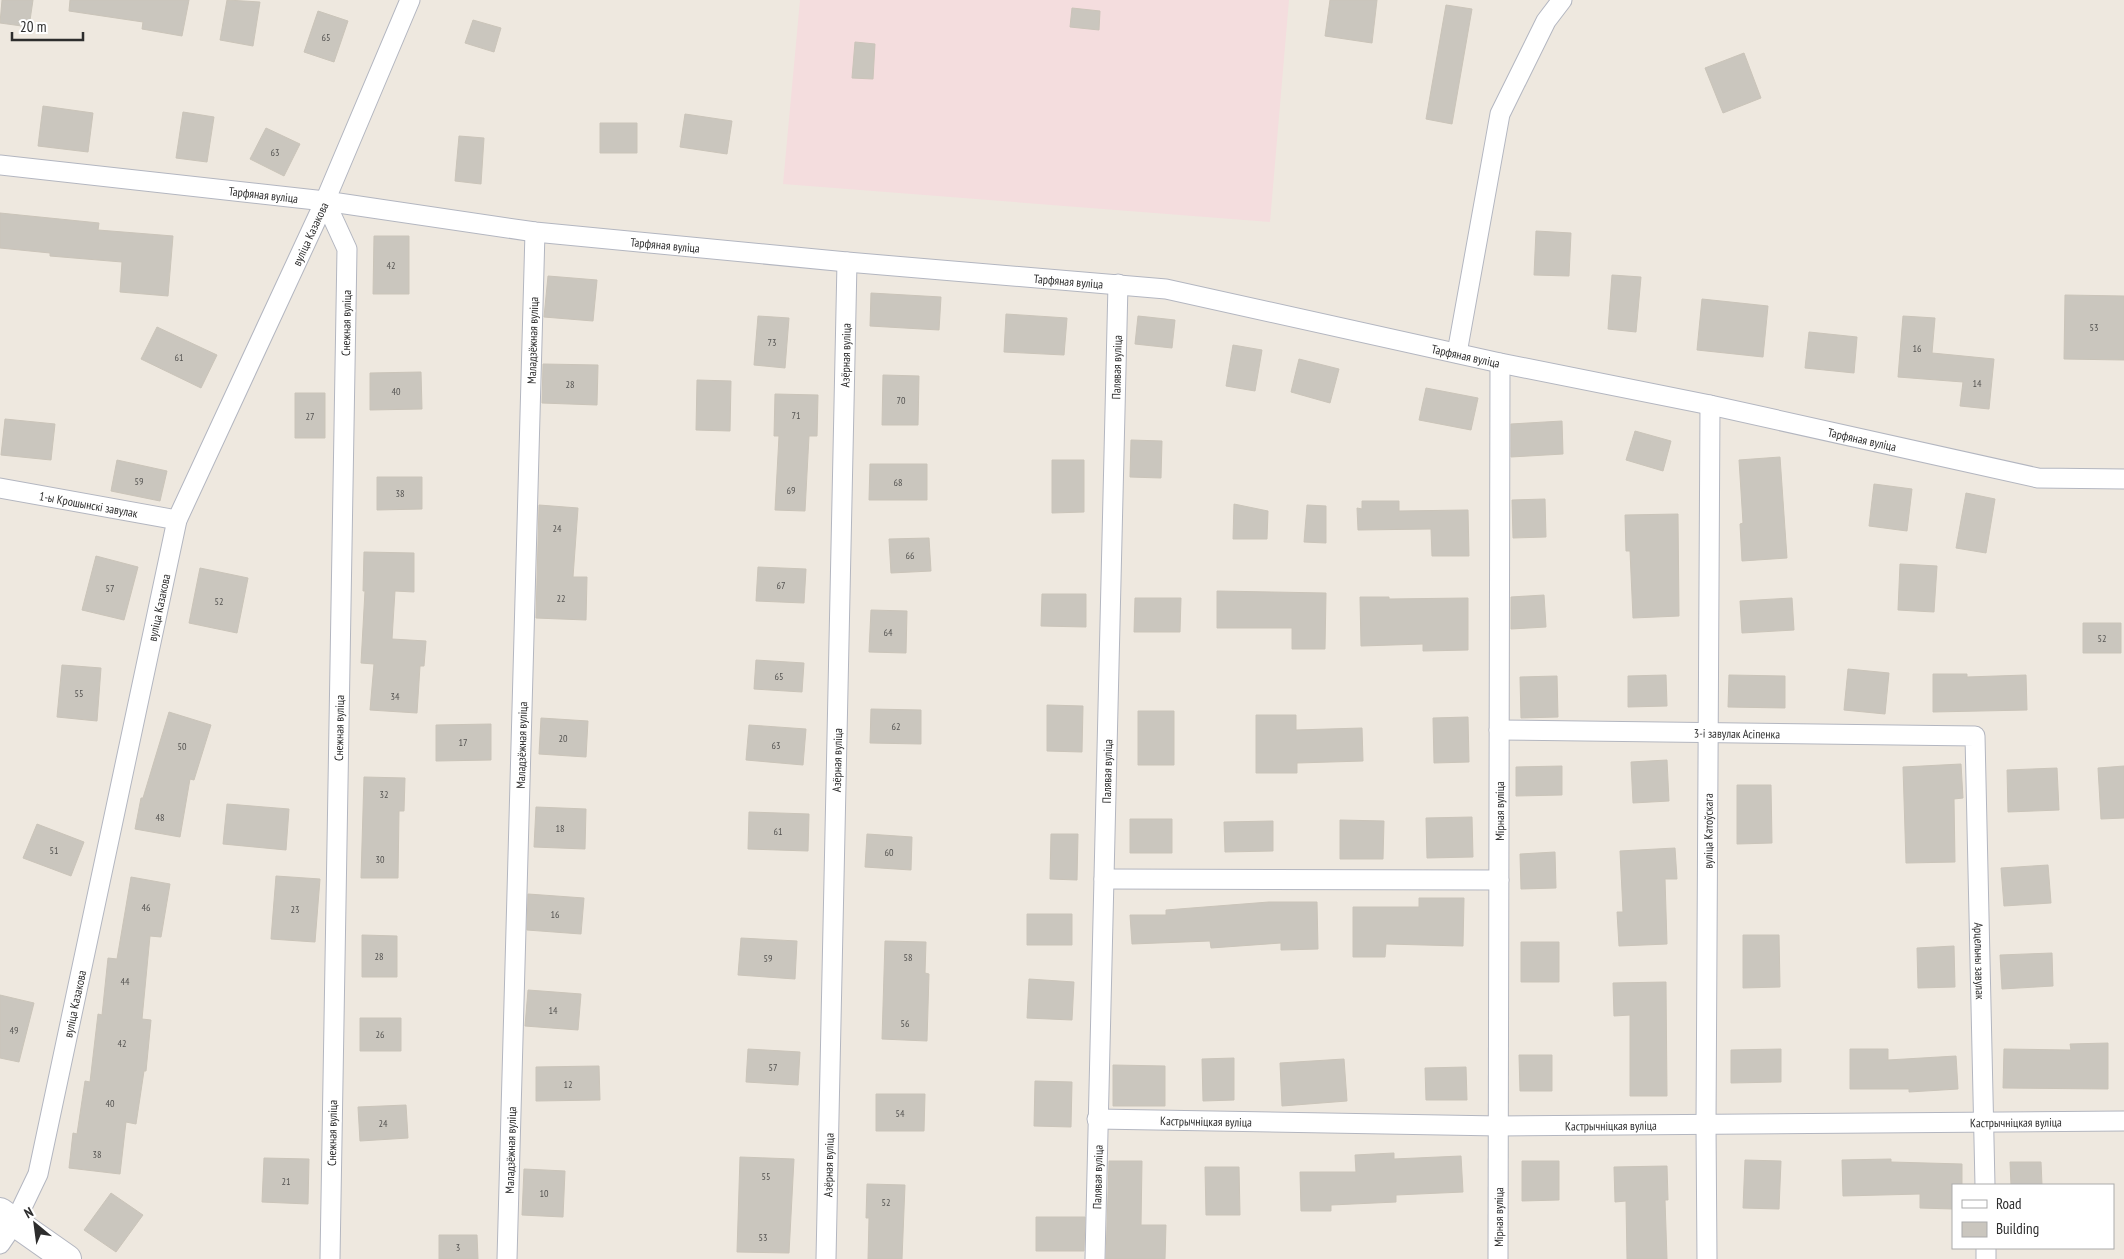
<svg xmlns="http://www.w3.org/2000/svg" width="2124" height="1259" font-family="'PT Sans Narrow',sans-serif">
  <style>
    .medical { fill: #f4ddde }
    .building { fill: #cac6be; stroke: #cac4b9 }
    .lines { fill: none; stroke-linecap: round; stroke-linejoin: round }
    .street-casing { stroke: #b3b6c0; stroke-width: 21 }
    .secondary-casing { stroke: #b3b6c0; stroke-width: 30 }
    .street { stroke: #fff; stroke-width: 19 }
    .secondary { stroke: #fff; stroke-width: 28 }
    .labels { text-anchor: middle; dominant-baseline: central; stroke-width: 4.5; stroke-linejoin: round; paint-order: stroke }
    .number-label { font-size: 10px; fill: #545351 }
    .street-label { font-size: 12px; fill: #2d2d2d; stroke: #fff }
  </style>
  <rect width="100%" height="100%" fill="#eee8df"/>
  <path class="medical" d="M800,0H1289L1270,222L783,184Z"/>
  <path class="building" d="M2,0H33L29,27L0,23Z
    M70,0H189L182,36L142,29L143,22L69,11Z
    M227,0L260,2L253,46L220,40Z
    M1330,0H1377L1372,43L1325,36Z
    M1446,5L1472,9L1452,124L1426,119Z
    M1072,8L1100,11L1099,30L1070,27Z
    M318,11L348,21L334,62L304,52Z
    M473,20L501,28L494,52L465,43Z
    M855,42L875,44L873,79L852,78Z
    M1744,53L1761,98L1723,113L1705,68Z
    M43,106L93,113L88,152L38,146Z
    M183,112L214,117L207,162L176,158Z
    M685,114L732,121L727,154L680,147Z
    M600,123H637V153H600Z
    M266,128L300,144L284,176L250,159Z
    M459,136L484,138L481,184L455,181Z
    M0,213L99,223L98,230L173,236L168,296L120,292L122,262L50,256V253L0,248Z
    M1536,231L1571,233L1569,276L1534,275Z
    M374,236H409V294H373Z
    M1612,275L1641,277L1636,332L1608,329Z
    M548,276L597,280L593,321L544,317Z
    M871,293L941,297L939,330L870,326Z
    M2065,295L2124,296V360L2064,359Z
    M1702,299L1768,306L1763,357L1697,350Z
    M1006,314L1067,318L1064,355L1004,352Z
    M758,316L789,318L785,368L754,365Z
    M1138,316L1175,320L1172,348L1135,344Z
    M1903,316L1935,318L1932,353L1994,359L1989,409L1960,406L1963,382L1898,377Z
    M157,327L217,355L201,388L141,359Z
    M1809,332L1857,337L1854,373L1805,368Z
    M1233,345L1262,350L1255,391L1226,386Z
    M1299,359L1339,369L1330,403L1291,392Z
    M543,364L598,365L597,405L542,403Z
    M421,372L422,409L370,410V373Z
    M883,375L919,376L918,425H882Z
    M697,380L731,381L730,431L696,430Z
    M1426,388L1478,398L1471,430L1419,420Z
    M295,393H325V438H295Z
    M775,394L818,395L817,436H809L805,511L775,510L779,436H774Z
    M5,419L55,424L51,460L1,455Z
    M1562,421L1563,454L1511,457V424Z
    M1635,431L1671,441L1663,471L1626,460Z
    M1131,440L1162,441L1161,478L1130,477Z
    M1780,457L1787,558L1742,561L1740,524L1743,523L1739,460Z
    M117,460L167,471L160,501L111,491Z
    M1052,460H1084V512L1052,513Z
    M870,464H927V500H869Z
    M377,477H422V509L377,510Z
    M1874,484L1912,489L1907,531L1869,526Z
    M1966,493L1995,499L1986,553L1956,548Z
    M1545,499L1546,537L1513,538L1512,500Z
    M1362,501H1399V511L1468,510L1469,556H1432L1431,529L1358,530L1357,508L1362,509Z
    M1234,504L1268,511L1267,539H1233Z
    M539,505L578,508L573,577H587L586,620L536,618Z
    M1307,505L1326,506V543L1304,542Z
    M1678,514L1679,616L1633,618L1630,551H1626L1625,515Z
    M929,538L931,571L891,573L889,539Z
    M364,552L414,553V592L395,591L392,639L426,641L424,666H420L417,713L370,710L374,664L361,663L365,591H363Z
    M96,556L138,567L124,620L82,610Z
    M1900,564L1937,566L1934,612L1898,610Z
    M758,567L806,569L804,603L756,601Z
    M200,568L248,578L237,633L189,623Z
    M1217,591L1326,593L1325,649H1292V628H1217Z
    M1042,594H1086V627L1041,626Z
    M1544,595L1546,627L1511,629V597Z
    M1360,597H1389V599L1468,598V650L1423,651V644L1361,646Z
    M1135,598H1181L1180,632H1134Z
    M1792,598L1794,630L1742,633L1740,601Z
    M871,610L907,611L906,653L869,652Z
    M2083,623H2121V653H2083Z
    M756,660L804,663L802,692L754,689Z
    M62,665L101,668L97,721L57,717Z
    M1848,669L1889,673L1885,714L1844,710Z
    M1933,674H1967V677L2026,675L2027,710L1933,712Z
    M1666,675L1667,706L1628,707V676Z
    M1729,675L1785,676V708L1728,707Z
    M1557,676L1558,717L1521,718L1520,677Z
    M1047,705L1083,706L1082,752L1047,751Z
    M871,709L921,710V744L870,743Z
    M1138,711H1174V765H1138Z
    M169,712L211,725L194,780L190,779L180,837L135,829L141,798H143Z
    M1256,715H1296V730L1362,728L1363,761L1297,763V773H1256Z
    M1468,717L1469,762L1434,763L1433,718Z
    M541,718L588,721L586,757L539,754Z
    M491,724V760L436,761V725Z
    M749,725L806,729L803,765L746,760Z
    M1667,760L1669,801L1633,803L1631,762Z
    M1961,764L1963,798L1954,799L1955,862L1906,863L1903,767Z
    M1562,766V795L1516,796V767Z
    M2124,766V818L2101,819L2098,768Z
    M2057,768L2059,810L2008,812L2007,770Z
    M364,777L405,778L404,811H399L398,878H361Z
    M1737,785H1771L1772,843L1737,844Z
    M227,804L289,809L286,850L223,844Z
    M536,807L586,809L585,849L534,847Z
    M749,812L809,814L808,851L748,849Z
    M1472,817L1473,857L1427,858L1426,818Z
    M1130,819H1172V853H1130Z
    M1340,820L1384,821L1383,859H1340Z
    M1273,821V851L1225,852L1224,822Z
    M37,824L84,842L71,876L23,858Z
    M867,834L912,837L911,870L865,867Z
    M1051,834H1078L1077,880L1050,879Z
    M1675,848L1677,879H1665L1667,944L1619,946L1617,912H1623L1620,851Z
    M1555,852L1556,888L1521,889L1520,854Z
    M2048,865L2051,903L2004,906L2001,868Z
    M276,876L320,879L315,942L271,939Z
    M131,877L170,884L161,937L150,936L142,1019L151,1020L146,1071H144L136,1124L126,1122L120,1174L69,1168L73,1133L77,1134L85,1081L90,1082L98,1014L102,1015L108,958L117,959Z
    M528,894L584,898L581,934L527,930Z
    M1419,898H1464L1463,946L1386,944L1385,957H1353V907H1419Z
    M1269,902H1317L1318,949L1281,950V943L1211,948L1210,941L1132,944L1130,915H1166V910Z
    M1027,914H1072V945H1027Z
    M362,935L397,936V977H362Z
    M1743,935H1779L1780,987L1743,988Z
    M741,938L797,941L795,979L738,975Z
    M885,941L926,942L925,973L929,974L927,1041L882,1039Z
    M1521,942H1559V982H1521Z
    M1954,946L1955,987L1918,988L1917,948Z
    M2052,953L2053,986L2002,989L2000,955Z
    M1029,979L1074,982L1072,1020L1027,1018Z
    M1666,982L1667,1096H1630V1015L1614,1016L1613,983Z
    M528,990L581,994L578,1030L525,1026Z
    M0,995L34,1003L19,1062L0,1058Z
    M360,1018H401V1051H360Z
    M2108,1043V1089L2003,1088L2004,1049L2071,1050L2070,1044Z
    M748,1049L800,1052L798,1085L746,1082Z
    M1781,1049V1082L1731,1083V1050Z
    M1850,1049H1888V1060L1956,1056L1958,1089L1909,1092V1089H1850Z
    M1519,1055H1552V1091H1520Z
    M1234,1058V1100L1203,1101L1202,1059Z
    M1344,1059L1347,1101L1282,1106L1280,1063Z
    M1113,1065L1165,1066V1106H1113Z
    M599,1066L600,1100L536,1101V1067Z
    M1466,1067L1467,1100H1426L1425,1068Z
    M1035,1081L1072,1082L1071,1127L1034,1126Z
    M876,1094H925L924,1131H876Z
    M406,1105L408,1138L360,1141L358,1107Z
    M1394,1153V1159L1461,1156L1463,1192L1396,1195V1202L1331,1205V1211H1301L1300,1172H1356L1355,1155Z
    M740,1157L794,1159L789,1253L737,1252Z
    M264,1158L309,1159L308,1204L262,1202Z
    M1891,1159V1162L1962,1164V1185H1953V1209L1920,1208V1194L1843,1196L1842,1160Z
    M1745,1160L1781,1161L1779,1209L1743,1208Z
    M1109,1161H1142L1141,1225H1166L1165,1259H1106Z
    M1522,1161H1559V1200L1522,1201Z
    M2010,1162H2041L2042,1185H2011Z
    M1667,1166L1668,1200H1665L1667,1259H1627L1626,1201L1615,1202L1614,1167Z
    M1205,1167H1239L1240,1215H1206Z
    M524,1169L565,1171L563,1217L522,1215Z
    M867,1184L905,1185L902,1259H868L869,1218H866Z
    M111,1193L143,1215L116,1252L84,1230Z
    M1036,1217H1085L1084,1251H1036Z
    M439,1235H477L478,1259H439Z"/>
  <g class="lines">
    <g class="street-casing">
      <g id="street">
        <path id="s1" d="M0,165L325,201L535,232L847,262L1166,289L1500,363L1710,405L2038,478L2124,479"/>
        <path d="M325,201L347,249L330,1259"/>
        <path d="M1457,353L1500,114L1546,21L1562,0"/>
        <path id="s2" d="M0,488L177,520"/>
        <path id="s3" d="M1499,730L1975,736L1985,1185"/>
        <path d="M1104,879L1499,880"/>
        <path id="s4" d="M1097,1119L1499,1126L2124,1121"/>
        <path id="s5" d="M0,1244L15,1222L38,1174L177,520L325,201L410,0"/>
        <path d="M1986,1248V1259"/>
        <path id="s6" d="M507,1259L535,232"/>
        <path id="s7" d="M826,1259L847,262"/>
        <path id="s8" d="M1095,1259L1118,284"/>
        <path id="s9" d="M1498,1259L1500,363"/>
        <path id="s10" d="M1707,1259L1706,1125L1710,405"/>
      </g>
    </g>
    <g class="secondary-casing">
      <path id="secondary" d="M0,1212L67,1259"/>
    </g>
    <use href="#street" class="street"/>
    <use href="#secondary" class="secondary"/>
  </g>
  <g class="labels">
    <g class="number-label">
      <text x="326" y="37">65</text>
      <text x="275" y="152">63</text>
      <text x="391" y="265">42</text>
      <text x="2094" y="327">53</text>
      <text x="772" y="342">73</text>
      <text x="1917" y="348">16</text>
      <text x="179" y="357">61</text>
      <text x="1977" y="383">14</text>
      <text x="570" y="384">28</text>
      <text x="396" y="391">40</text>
      <text x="901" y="400">70</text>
      <text x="796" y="415">71</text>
      <text x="310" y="416">27</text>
      <text x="139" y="481">59</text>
      <text x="898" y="482">68</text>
      <text x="791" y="490">69</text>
      <text x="400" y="493">38</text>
      <text x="557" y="528">24</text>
      <text x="910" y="555">66</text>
      <text x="781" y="585">67</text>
      <text x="110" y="588">57</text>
      <text x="561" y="598">22</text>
      <text x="219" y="601">52</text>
      <text x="888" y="632">64</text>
      <text x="2102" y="638">52</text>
      <text x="779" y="676">65</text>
      <text x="79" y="693">55</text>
      <text x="395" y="696">34</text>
      <text x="896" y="726">62</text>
      <text x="563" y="738">20</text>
      <text x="463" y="742">17</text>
      <text x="776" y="745">63</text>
      <text x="182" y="746">50</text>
      <text x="384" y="794">32</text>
      <text x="160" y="817">48</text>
      <text x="560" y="828">18</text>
      <text x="778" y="831">61</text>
      <text x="54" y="850">51</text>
      <text x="889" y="852">60</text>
      <text x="380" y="859">30</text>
      <text x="146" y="907">46</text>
      <text x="295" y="909">23</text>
      <text x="555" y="914">16</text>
      <text x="379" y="956">28</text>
      <text x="908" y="957">58</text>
      <text x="768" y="958">59</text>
      <text x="125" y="981">44</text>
      <text x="553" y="1010">14</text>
      <text x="905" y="1023">56</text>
      <text x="14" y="1030">49</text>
      <text x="380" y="1034">26</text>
      <text x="122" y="1043">42</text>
      <text x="773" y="1067">57</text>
      <text x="568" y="1084">12</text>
      <text x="110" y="1103">40</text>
      <text x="900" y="1113">54</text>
      <text x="383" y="1123">24</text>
      <text x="97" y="1154">38</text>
      <text x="766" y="1176">55</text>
      <text x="286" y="1181">21</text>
      <text x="544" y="1193">10</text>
      <text x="886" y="1202">52</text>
      <text x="763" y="1237">53</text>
      <text x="458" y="1247">3</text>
    </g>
    <g class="street-label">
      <text stroke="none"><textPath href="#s1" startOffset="265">Тарфяная вуліца</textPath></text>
      <text stroke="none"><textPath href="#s5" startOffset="1064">вуліца Казакова</textPath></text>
      <text stroke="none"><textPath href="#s1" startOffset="670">Тарфяная вуліца</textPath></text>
      <text stroke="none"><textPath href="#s1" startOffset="1075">Тарфяная вуліца</textPath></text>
      <text transform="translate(346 323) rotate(-89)">Снежная вуліца</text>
      <text stroke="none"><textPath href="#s6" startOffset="919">Маладзёжная вуліца</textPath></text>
      <text stroke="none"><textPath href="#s1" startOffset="1480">Тарфяная вуліца</textPath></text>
      <text stroke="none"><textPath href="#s7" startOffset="904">Азёрная вуліца</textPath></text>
      <text stroke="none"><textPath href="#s8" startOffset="892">Палявая вуліца</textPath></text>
      <text stroke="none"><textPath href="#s1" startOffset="1885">Тарфяная вуліца</textPath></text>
      <text stroke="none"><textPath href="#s2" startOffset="90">1-ы Крошынскі завулак</textPath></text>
      <text stroke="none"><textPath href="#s5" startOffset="659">вуліца Казакова</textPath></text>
      <text transform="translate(339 728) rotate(-89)">Снежная вуліца</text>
      <text stroke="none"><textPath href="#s3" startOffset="238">3-і завулак Асіпенка</textPath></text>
      <text stroke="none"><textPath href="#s6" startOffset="514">Маладзёжная вуліца</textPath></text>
      <text stroke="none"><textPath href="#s7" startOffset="499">Азёрная вуліца</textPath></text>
      <text stroke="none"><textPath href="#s8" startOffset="488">Палявая вуліца</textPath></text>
      <text stroke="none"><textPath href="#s9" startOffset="448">Мірная вуліца</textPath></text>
      <text stroke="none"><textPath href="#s10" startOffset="428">вуліца Катоўскага</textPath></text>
      <text stroke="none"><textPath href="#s3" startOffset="701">Арцельны завулак</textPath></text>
      <text stroke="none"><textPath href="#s5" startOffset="254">вуліца Казакова</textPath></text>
      <text stroke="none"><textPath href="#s4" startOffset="109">Кастрычніцкая вуліца</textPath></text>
      <text stroke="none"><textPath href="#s4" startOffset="919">Кастрычніцкая вуліца</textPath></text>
      <text stroke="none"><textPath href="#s4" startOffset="514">Кастрычніцкая вуліца</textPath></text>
      <text transform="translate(332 1133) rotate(-89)">Снежная вуліца</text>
      <text stroke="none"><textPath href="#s6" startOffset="109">Маладзёжная вуліца</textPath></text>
      <text stroke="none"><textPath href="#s7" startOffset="94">Азёрная вуліца</textPath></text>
      <text stroke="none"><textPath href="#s8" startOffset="82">Палявая вуліца</textPath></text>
      <text stroke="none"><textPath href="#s9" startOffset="42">Мірная вуліца</textPath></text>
    </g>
  </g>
  <rect x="1952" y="1184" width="162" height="65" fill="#ffffff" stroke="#ababab"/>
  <rect x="1962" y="1200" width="25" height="8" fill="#ffffff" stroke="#ababab"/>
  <text x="1996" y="1209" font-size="15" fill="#2d2d2d">Road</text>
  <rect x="1962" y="1222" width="25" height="15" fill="#cac6be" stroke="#ababab"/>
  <text x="1996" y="1234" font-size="15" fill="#2d2d2d">Building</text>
  <g transform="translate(35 1224) rotate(331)" stroke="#ffffff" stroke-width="4" paint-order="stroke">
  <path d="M0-4L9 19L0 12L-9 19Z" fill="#2d2d2d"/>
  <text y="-8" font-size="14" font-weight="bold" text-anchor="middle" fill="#2d2d2d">N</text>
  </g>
  <path d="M12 32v8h71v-8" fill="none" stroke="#2d2d2d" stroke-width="2.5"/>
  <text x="20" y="32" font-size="15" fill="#2d2d2d" stroke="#ffffff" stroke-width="4" paint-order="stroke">20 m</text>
</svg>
